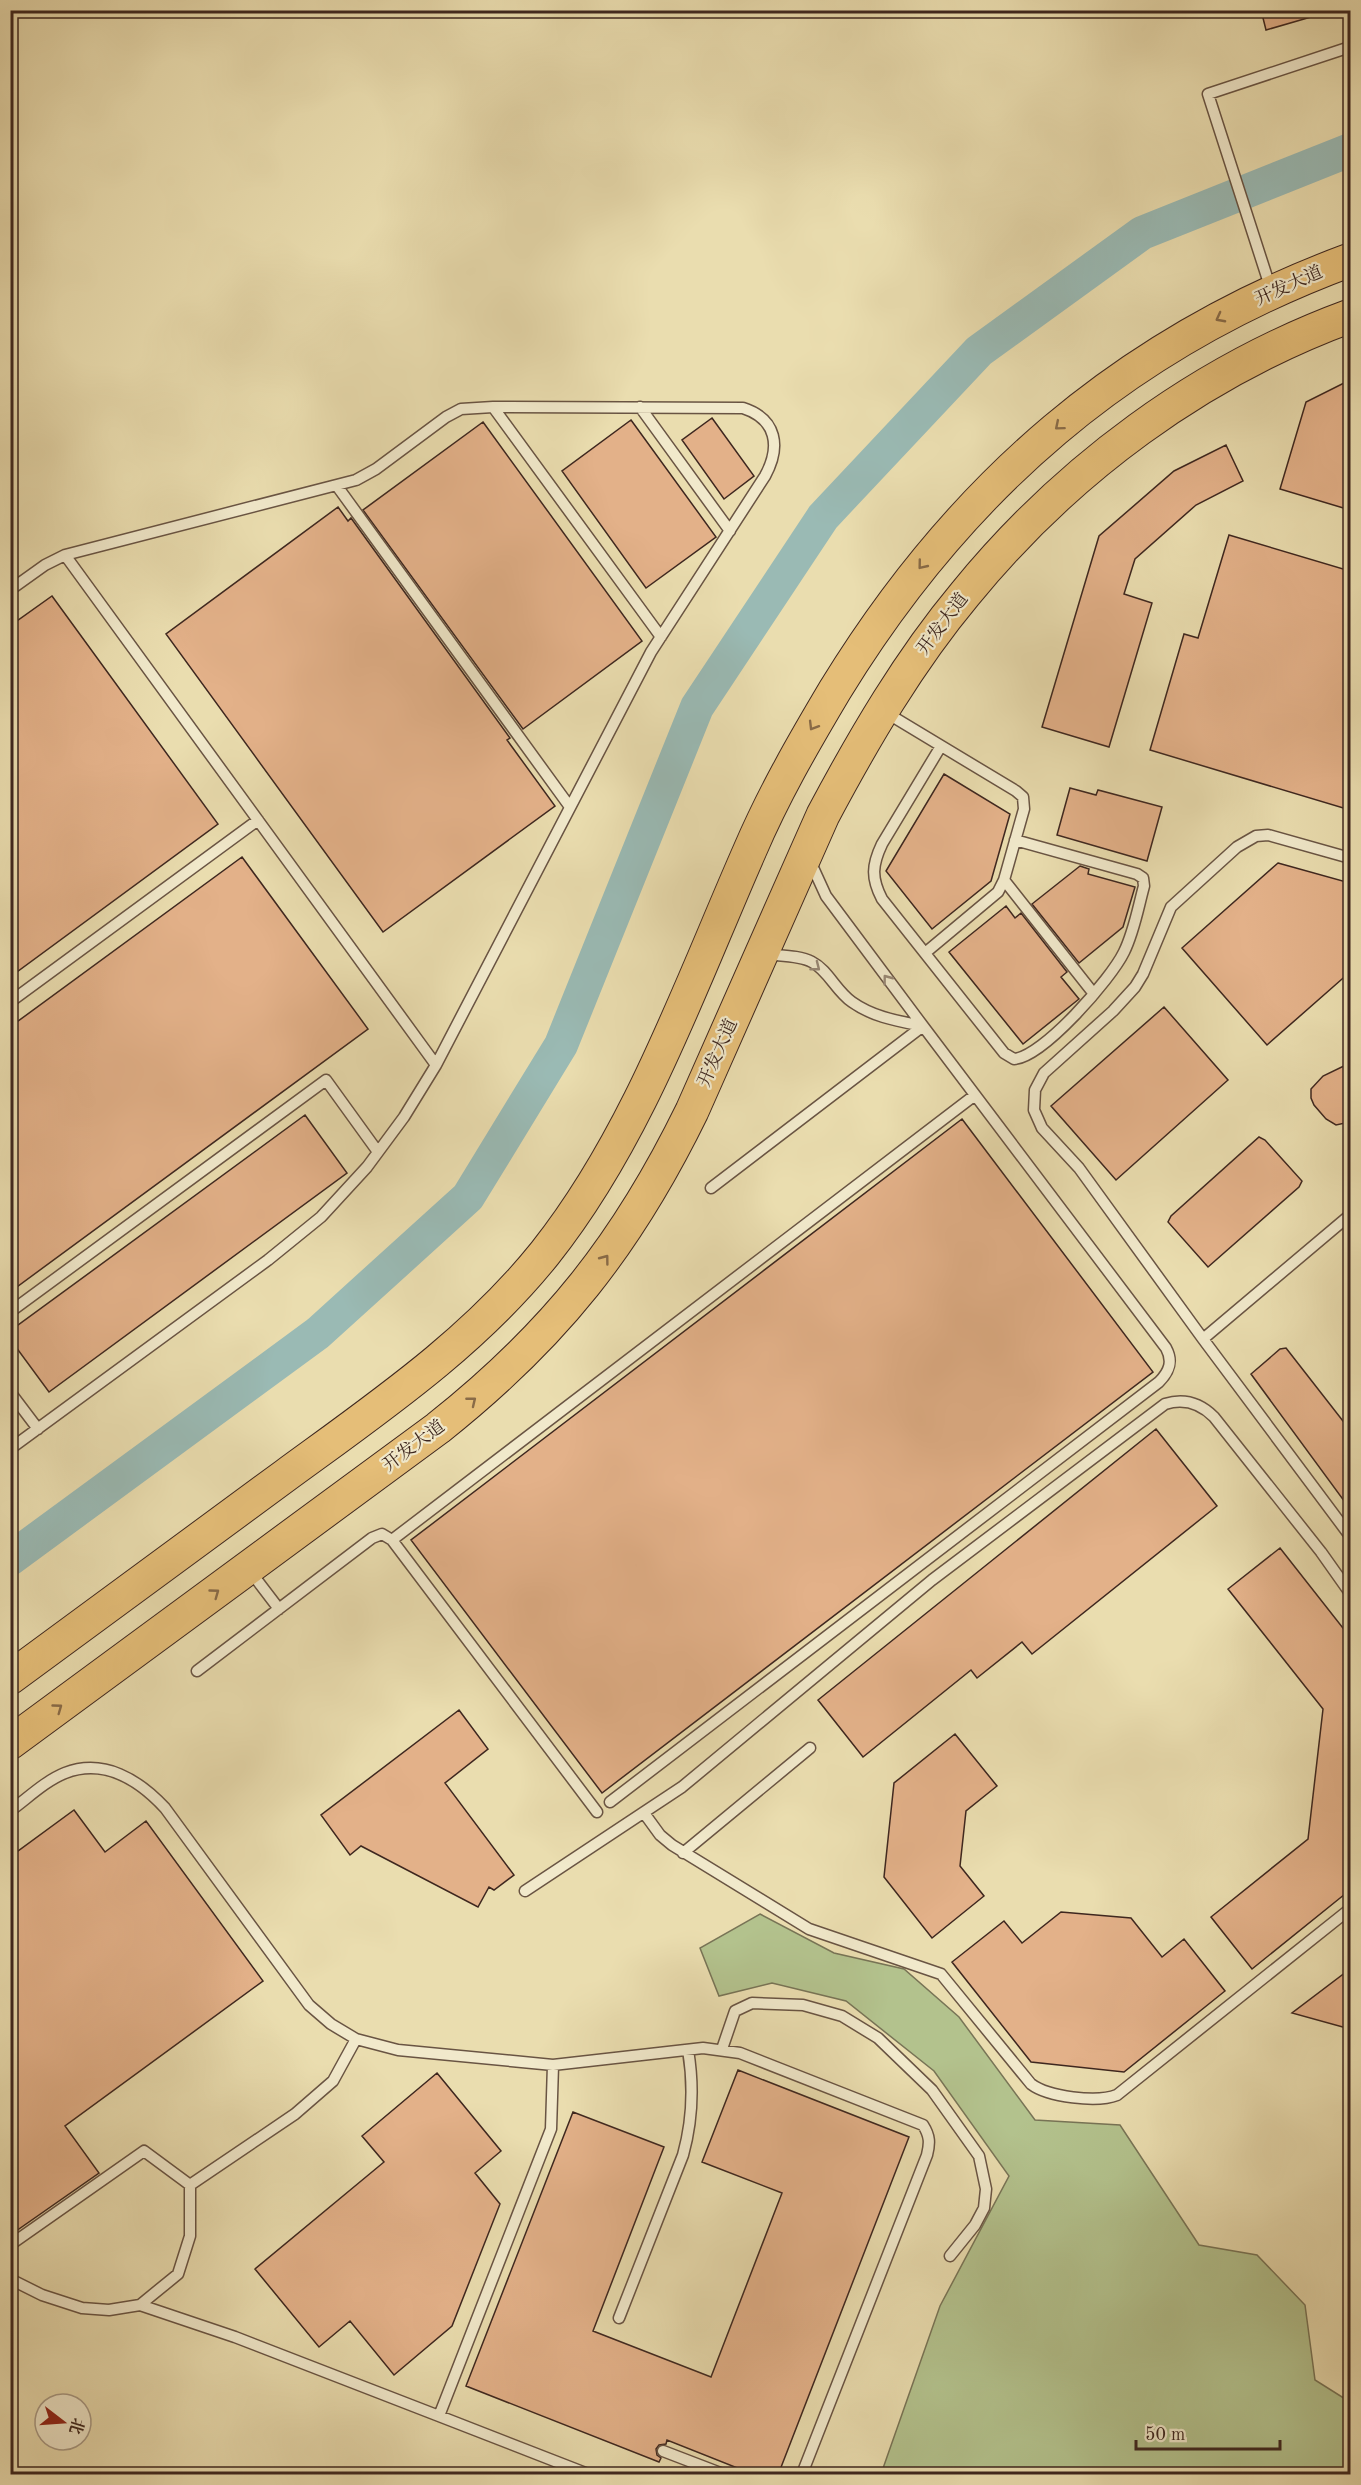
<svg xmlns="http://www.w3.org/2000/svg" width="1361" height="2485" font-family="'Old Standard TT','Noto Serif SC',serif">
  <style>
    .green { fill: #b3c28d; stroke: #787456; stroke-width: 1.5 }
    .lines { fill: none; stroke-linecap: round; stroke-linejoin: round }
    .river { stroke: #9abab4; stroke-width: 34 }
    .building { fill: #e3b189; stroke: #3e271f; stroke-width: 1.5 }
    .lane-casing { stroke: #695443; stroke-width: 13 }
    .primary-casing { stroke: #3e271f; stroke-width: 35 }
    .lane { stroke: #f1e9cb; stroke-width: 10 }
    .primary { stroke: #e5be78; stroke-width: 33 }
    .oneway { stroke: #896b47 }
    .oneway2 { stroke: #988875 }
    .labels { text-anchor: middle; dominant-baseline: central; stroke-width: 4.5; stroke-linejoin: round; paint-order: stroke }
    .street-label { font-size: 18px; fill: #3e271f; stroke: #f1e9cb }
  </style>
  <rect width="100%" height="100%" fill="#eaddaf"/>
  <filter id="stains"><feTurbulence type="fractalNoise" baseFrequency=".00333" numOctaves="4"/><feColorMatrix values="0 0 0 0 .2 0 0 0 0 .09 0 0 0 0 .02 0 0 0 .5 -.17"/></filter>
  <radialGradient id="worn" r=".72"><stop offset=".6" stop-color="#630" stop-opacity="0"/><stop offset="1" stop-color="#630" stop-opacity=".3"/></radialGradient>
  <path class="green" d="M760,1914L834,1953L904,1969L959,2017L1035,2120L1120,2125L1199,2245L1257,2255L1305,2305L1315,2380L1350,2402V2474H881L940,2306L1009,2176L934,2071L846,2001L772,1983L719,1996L700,1948Z"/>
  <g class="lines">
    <path class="river" d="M10,1559L318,1333L468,1197L561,1045L697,707L823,517L979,351L1142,233L1350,150"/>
  </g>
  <path class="building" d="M1261,10H1317L1318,15L1266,30Z
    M1350,380V510L1280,489L1306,402Z
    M712,418L754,476L724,499L682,440Z
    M631,420L716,537L646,588L562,471Z
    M483,422L642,641L523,729L363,510Z
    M1226,445L1243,481L1196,505L1135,559L1124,594L1152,603L1109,747L1042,727L1099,536L1174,471Z
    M338,507L348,521L351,518L510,738L507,740L555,806L383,932L166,634Z
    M1229,535L1350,571V810L1150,750L1184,634L1198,638Z
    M52,596L218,824L10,977V626Z
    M944,774L1010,814L991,881L932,929L886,871Z
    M1070,788L1096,795L1098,790L1162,807L1147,861L1057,835Z
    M242,857L368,1029L10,1292V1027Z
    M1278,863L1350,883V972L1267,1045L1182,948Z
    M1080,866L1089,869L1088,874L1135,887L1123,927L1079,963L1032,904Z
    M1006,906L1015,918L1021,913L1067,972L1061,977L1079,999L1023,1044L949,952Z
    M1164,1007L1228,1080L1116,1180L1051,1106Z
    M1350,1063V1122L1336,1125L1326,1119L1314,1105L1311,1098V1089L1323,1076Z
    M305,1115L347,1173L49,1392L10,1339V1331Z
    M962,1119L1153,1372L602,1793L411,1540Z
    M1259,1137L1265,1140L1302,1181L1299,1187L1208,1267L1168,1222L1171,1216Z
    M1286,1348L1350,1430V1509L1251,1374L1280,1349Z
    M1156,1429L1217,1506L1032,1654L1022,1642L977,1678L971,1670L863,1757L818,1700Z
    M1280,1548L1350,1637V1890L1252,1969L1211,1917L1308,1839L1323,1709L1228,1589Z
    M459,1710L488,1749L445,1783L514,1875L494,1890L489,1887L478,1907L361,1846L350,1855L321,1815Z
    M955,1734L997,1786L966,1811L960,1866L984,1896L932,1938L884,1877L894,1783Z
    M74,1810L105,1852L146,1821L263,1981L65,2126L99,2173L16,2231L10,2223V1857Z
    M1061,1912L1131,1918L1162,1957L1184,1939L1225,1991L1124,2072L1031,2062L952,1962L1004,1921L1022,1943Z
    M1350,1969V2029L1292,2013Z
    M738,2070L909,2137L778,2475H755L667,2440L666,2444L659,2445L656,2449L657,2455L661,2458L659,2462L466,2386L573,2112L664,2147L593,2331L711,2377L782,2193L702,2162Z
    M437,2073L501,2151L475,2173L500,2204L452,2326L394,2375L350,2321L319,2347L255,2269L384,2162L362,2136Z"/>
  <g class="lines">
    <g class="lane-casing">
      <path id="lane" d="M1267,277L1208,94L1350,47
        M493,407L661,637
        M640,407L730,531
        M337,486L570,807
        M65,555L436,1065
        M10,590L45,565L65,555L356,480L376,469L446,417L461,409L493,407L743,408C777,419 781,447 765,476L651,652L436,1065L404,1117L367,1167L321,1217L268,1260L10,1449
        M885,712L1016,791L1023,797L1024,809L1004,880L998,892L925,953
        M941,746L882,844C872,865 871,878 882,899L1004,1053L1014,1059C1043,1057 1111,979 1124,952C1134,932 1138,908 1144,886L1143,878L1137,874L1015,840
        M1350,858L1268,835L1256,836L1237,847L1171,907L1143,974L1135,987L1113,1011L1044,1073L1035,1090L1034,1110L1042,1128L1079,1168L1203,1339L1350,1536
        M810,861L826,896L923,1026
        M1004,880L1094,994
        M765,954C780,956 799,955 812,962C828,970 836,991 852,1002C873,1017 898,1021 923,1026
        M10,1002L258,820
        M10,1312L326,1080L378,1152
        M1203,1339L1350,1215
        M10,1392L38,1429
        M392,1540L975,1095
        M250,1571L279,1609
        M197,1671L372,1538L382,1534L392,1540L597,1812
        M610,1802L1159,1382C1170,1371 1173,1361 1166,1348L923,1026L711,1188
        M10,1811C28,1798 45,1781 65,1773C104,1758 139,1780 165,1808L309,2005L331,2024L356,2039L398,2050L553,2065L703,2048L740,2053L923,2125C930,2136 930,2143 927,2155L802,2474
        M644,1813L660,1835L672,1845L809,1929L941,1974L1031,2084C1048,2097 1097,2103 1117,2095L1350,1909
        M683,1853L810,1748
        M525,1891L682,1787L932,1580L1165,1404C1184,1398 1200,1403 1214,1417L1321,1552L1350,1593
        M722,2049L735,2011L752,2003L803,2005L842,2016L878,2038L932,2090L979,2156L986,2189L984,2208L975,2225L950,2256
        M553,2065L551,2129L439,2416L588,2474
        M10,2245L144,2151L190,2185
        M10,2279L42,2295L82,2308L109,2310L140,2305L178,2274L190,2236V2185L295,2114L333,2081L356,2039
        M140,2305L235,2337L439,2416
        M619,2318L683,2155C693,2119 694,2086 688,2050
        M663,2451L723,2474"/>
    </g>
    <g class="primary-casing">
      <path id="primary" d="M10,1678C102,1611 194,1543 286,1475C379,1407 473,1343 545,1253C638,1136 690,986 750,850C774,794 804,742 835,690C960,486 1125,343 1350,260
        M10,1743L438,1428C555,1335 627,1244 692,1111L823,815C864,738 909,661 965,594C1066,470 1200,371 1350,316"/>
    </g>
    <use href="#lane" class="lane"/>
    <use href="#primary" class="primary"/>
  </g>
  <defs><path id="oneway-chevron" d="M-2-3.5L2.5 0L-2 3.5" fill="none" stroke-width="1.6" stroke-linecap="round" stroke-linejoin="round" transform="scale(1.5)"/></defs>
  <g class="oneway">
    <use href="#oneway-chevron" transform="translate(1220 318) rotate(152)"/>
    <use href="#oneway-chevron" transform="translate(1059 426) rotate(140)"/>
    <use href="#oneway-chevron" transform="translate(922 565) rotate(129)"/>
    <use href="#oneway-chevron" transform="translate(813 726) rotate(121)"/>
    <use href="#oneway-chevron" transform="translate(605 1259) rotate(-53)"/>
    <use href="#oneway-chevron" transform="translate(472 1401) rotate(-39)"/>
    <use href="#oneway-chevron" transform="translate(215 1593) rotate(-36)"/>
    <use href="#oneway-chevron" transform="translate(58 1708) rotate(-36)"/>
  </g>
  <g class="oneway2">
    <use href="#oneway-chevron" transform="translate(816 967) rotate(38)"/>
    <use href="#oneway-chevron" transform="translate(887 979) rotate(-127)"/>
  </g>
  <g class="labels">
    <g class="street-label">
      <text transform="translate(1289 286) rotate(-24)">开发大道</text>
      <text transform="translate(943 624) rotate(-53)">开发大道</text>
      <text transform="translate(718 1053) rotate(-66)">开发大道</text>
      <text transform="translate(414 1446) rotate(-37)">开发大道</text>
    </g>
  </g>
  <rect width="1361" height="2485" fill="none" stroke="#eaddaf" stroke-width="36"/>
  <rect x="12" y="12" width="1337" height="2461" fill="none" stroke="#3e271f" stroke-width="3"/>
  <rect x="18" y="18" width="1325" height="2449" fill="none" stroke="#3e271f" stroke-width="1.5"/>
  <g transform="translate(63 2422) rotate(107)"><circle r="28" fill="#f1e9cb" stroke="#a99b86" stroke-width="1.5"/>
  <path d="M0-4.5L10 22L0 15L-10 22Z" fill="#8f2418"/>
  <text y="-9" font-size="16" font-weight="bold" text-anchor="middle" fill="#3e271f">北</text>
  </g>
  <path d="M1136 2440v9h144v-9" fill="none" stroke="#3e271f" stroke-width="3"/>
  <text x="1145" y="2440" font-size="18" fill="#3e271f" stroke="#f1e9cb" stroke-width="4.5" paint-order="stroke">50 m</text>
  <rect width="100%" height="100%" filter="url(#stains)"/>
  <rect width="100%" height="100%" fill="url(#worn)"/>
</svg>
